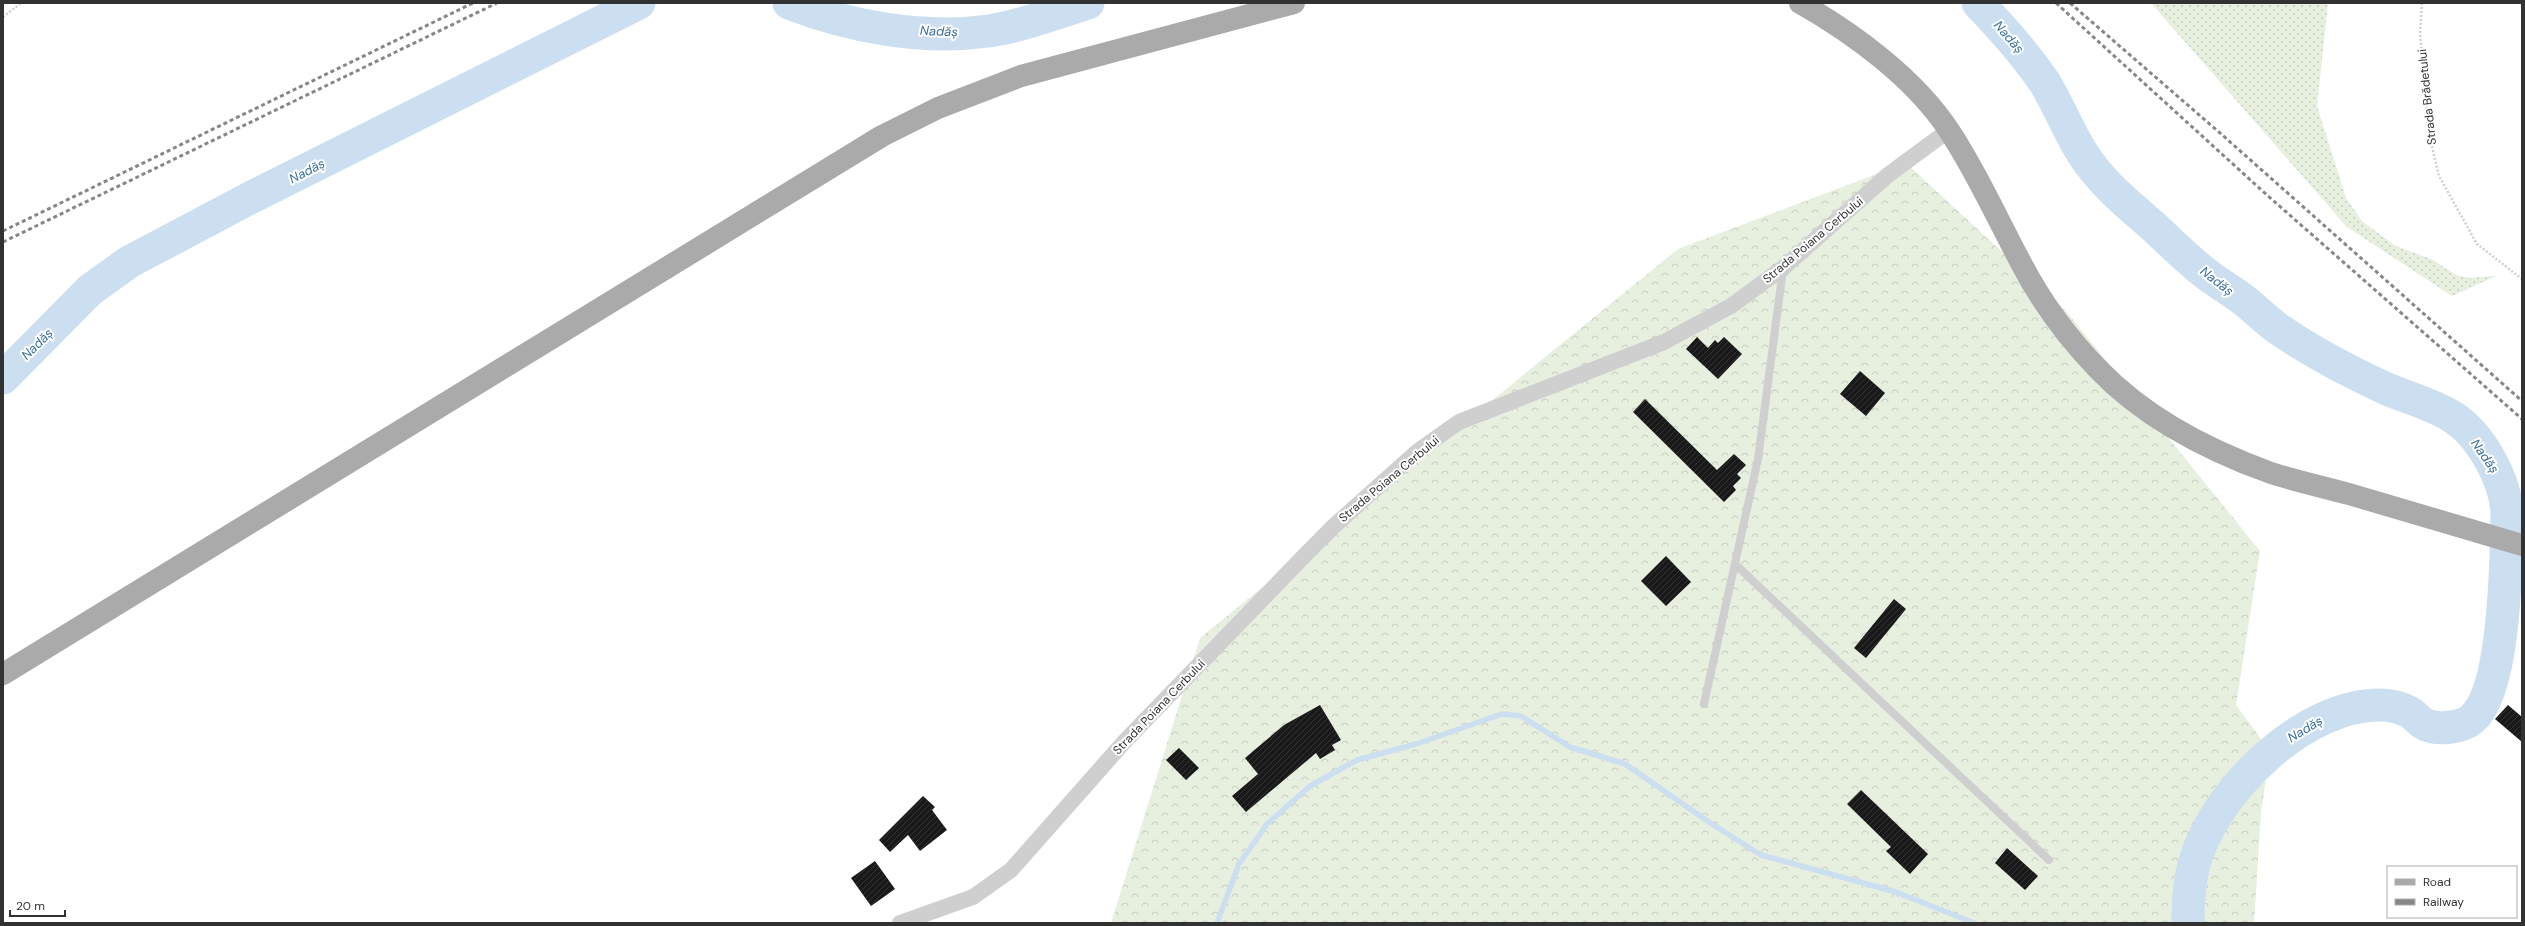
<svg xmlns="http://www.w3.org/2000/svg" width="2525" height="926" font-family="'DM Sans',sans-serif">
  <style>
    .grass { fill: url(#grass-dots) }
    .forest { fill: url(#forest-crowns) }
    .lines { fill: none; stroke-linecap: round; stroke-linejoin: round }
    .stream { stroke: #cbdff0; stroke-width: 5.5 }
    .river { stroke: #cbdff0; stroke-width: 33 }
    .building { fill: url(#building-hatch) }
    .path { stroke: #cfcfcf; stroke-width: 2.5; stroke-dasharray: 2 2; stroke-linecap: butt }
    .service { stroke: #cfcfcf; stroke-width: 8 }
    .minor { stroke: #cfcfcf; stroke-width: 16 }
    .primary { stroke: #aaa; stroke-width: 22 }
    .rail { stroke: #878787; stroke-width: 3; stroke-dasharray: 4 3; stroke-linecap: butt }
    .labels { text-anchor: middle; dominant-baseline: central; stroke-width: 4; stroke-linejoin: round; paint-order: stroke }
    .street-label { font-size: 12px; fill: #323232; stroke: #fff }
    .water-label { font-size: 13px; font-style: italic; fill: #386f9b; stroke: #fff }
  </style>
  <defs>
    <pattern id="grass-dots" width="8" height="8" patternUnits="userSpaceOnUse"><rect width="8" height="8" fill="#e7efdf"/><path d="M2 2h.1M6 6h.1" fill="none" stroke="#c7cdc0" stroke-width="1.8" stroke-linecap="round"/></pattern>
    <pattern id="forest-crowns" width="20" height="18" patternUnits="userSpaceOnUse"><rect width="20" height="18" fill="#e7efdf"/><path d="M2 6a3 3 0 1 1 6 0M12 15a3 3 0 1 1 6 0" fill="none" stroke="#c7cdc0"/></pattern>
    <pattern id="building-hatch" width="6" height="6" patternUnits="userSpaceOnUse"><rect width="6" height="6" fill="#191919"/><path d="M-1 1l2-2M0 6l6-6M5 7l2-2" fill="none" stroke="#323232"/></pattern>
  </defs>
  <rect width="100%" height="100%" fill="#fff"/>
  <path class="grass" d="M2151,3H2328L2317,106L2346,198L2362,221L2394,245L2433,260L2456,275L2469,278L2496,276L2452,296L2347,227Z"/>
  <path class="forest" d="M1906,163L2066,311L2260,551L2236,705L2270,751L2261,812L2254,923H1111L1200,638L1678,249Z"/>
  <g class="lines">
    <path class="stream" d="M1217,923L1239,864L1267,824L1310,786L1357,760L1416,744L1502,714L1521,716L1570,747L1625,764L1712,824L1761,855L1896,892L1974,923"/>
    <path class="river" d="M789,3C851,27 922,40 989,31C1022,26 1056,13 1088,3
      M1978,3C2002,28 2025,53 2045,83C2062,111 2072,142 2093,168C2110,190 2132,208 2153,226C2170,242 2187,259 2205,273C2218,283 2232,291 2245,301C2256,310 2266,320 2277,328C2310,351 2350,372 2387,389C2408,398 2431,404 2451,416C2481,434 2507,482 2507,516C2506,561 2506,690 2472,719C2462,728 2438,730 2426,725C2419,722 2415,715 2409,712C2402,708 2390,705 2382,705C2305,703 2216,790 2195,861C2189,881 2188,902 2188,923
      M3,378L90,290L129,262L248,199L639,3"/>
  </g>
  <path class="building" d="M1697,337L1708,348L1715,340L1718,343L1724,337L1742,354L1718,379L1686,349Z
    M1860,371L1885,393L1866,416L1840,394Z
    M1645,399L1717,470L1734,454L1746,465L1737,474L1741,478L1733,486L1736,490L1724,502L1633,412Z
    M1666,556L1691,582L1666,606L1641,581Z
    M1894,599L1906,609L1866,658L1854,648Z
    M1320,705L1341,740L1332,745L1335,750L1320,759L1316,753L1246,812L1232,796L1258,774L1245,758L1284,725Z
    M2508,705L2522,717V742L2495,719Z
    M1179,748L1199,768L1186,780L1166,760Z
    M1861,790L1928,854L1910,874L1886,851L1891,847L1847,804Z
    M923,796L935,807L932,810L947,830L920,851L908,835L890,852L879,840Z
    M2007,848L2038,876L2025,890L1995,863Z
    M875,861L895,889L871,906L851,878Z"/>
  <g class="lines">
    <path class="path" d="M2422,3L2420,33L2429,134L2439,176L2477,244L2522,279
      M3,17L21,3"/>
    <path class="service" d="M1735,564L2049,860
      M1704,704L1758,459L1783,269"/>
    <path class="minor" d="M900,923L973,897L1011,870L1125,741L1307,553L1334,526L1418,451L1459,422L1664,342L1731,306L1783,268L1888,175L1949,130"/>
    <path class="primary" d="M1800,3C1853,33 1916,79 1950,132C1977,173 1997,218 2020,261C2040,300 2067,337 2098,369C2145,418 2207,450 2271,473C2296,481 2323,487 2349,494C2407,511 2464,528 2522,545
      M3,674L882,136L938,108L1021,76L1294,3"/>
    <path class="rail" d="M2056,3L2268,196L2522,419
      M2070,3L2220,133L2522,401
      M3,231L473,3
      M3,242L497,3"/>
  </g>
  <g class="labels">
    <g class="street-label">
      <text transform="translate(2427 97) rotate(-96)">Strada Brădetului</text>
      <text transform="translate(1813 240) rotate(-40)">Strada Poiana Cerbului</text>
      <text transform="translate(1389 479) rotate(-40)">Strada Poiana Cerbului</text>
      <text transform="translate(1159 707) rotate(-46)">Strada Poiana Cerbului</text>
    </g>
    <g class="water-label">
      <text transform="translate(939 31) rotate(2)">Nadăș</text>
      <text transform="translate(2009 37) rotate(49)">Nadăș</text>
      <text transform="translate(307 171) rotate(-27)">Nadăș</text>
      <text transform="translate(2217 281) rotate(38)">Nadăș</text>
      <text transform="translate(37 344) rotate(-45)">Nadăș</text>
      <text transform="translate(2485 456) rotate(55)">Nadăș</text>
      <text transform="translate(2305 729) rotate(-31)">Nadăș</text>
    </g>
  </g>
  <rect width="2525" height="926" fill="none" stroke="#323232" stroke-width="8"/>
  <rect x="2387" y="866" width="130" height="52" fill="#ffffff" stroke="#adadad"/>
  <rect x="2395" y="879" width="20" height="6" fill="#aaaaaa" stroke="#adadad"/>
  <text x="2423" y="886" font-size="12" fill="#323232">Road</text>
  <rect x="2395" y="899" width="20" height="6" fill="#878787" stroke="#adadad"/>
  <text x="2423" y="906" font-size="12" fill="#323232">Railway</text>
  <path d="M10 910v6h55v-6" fill="none" stroke="#323232" stroke-width="2"/>
  <text x="16" y="910" font-size="12" fill="#323232" stroke="#ffffff" stroke-width="3" paint-order="stroke">20 m</text>
</svg>
